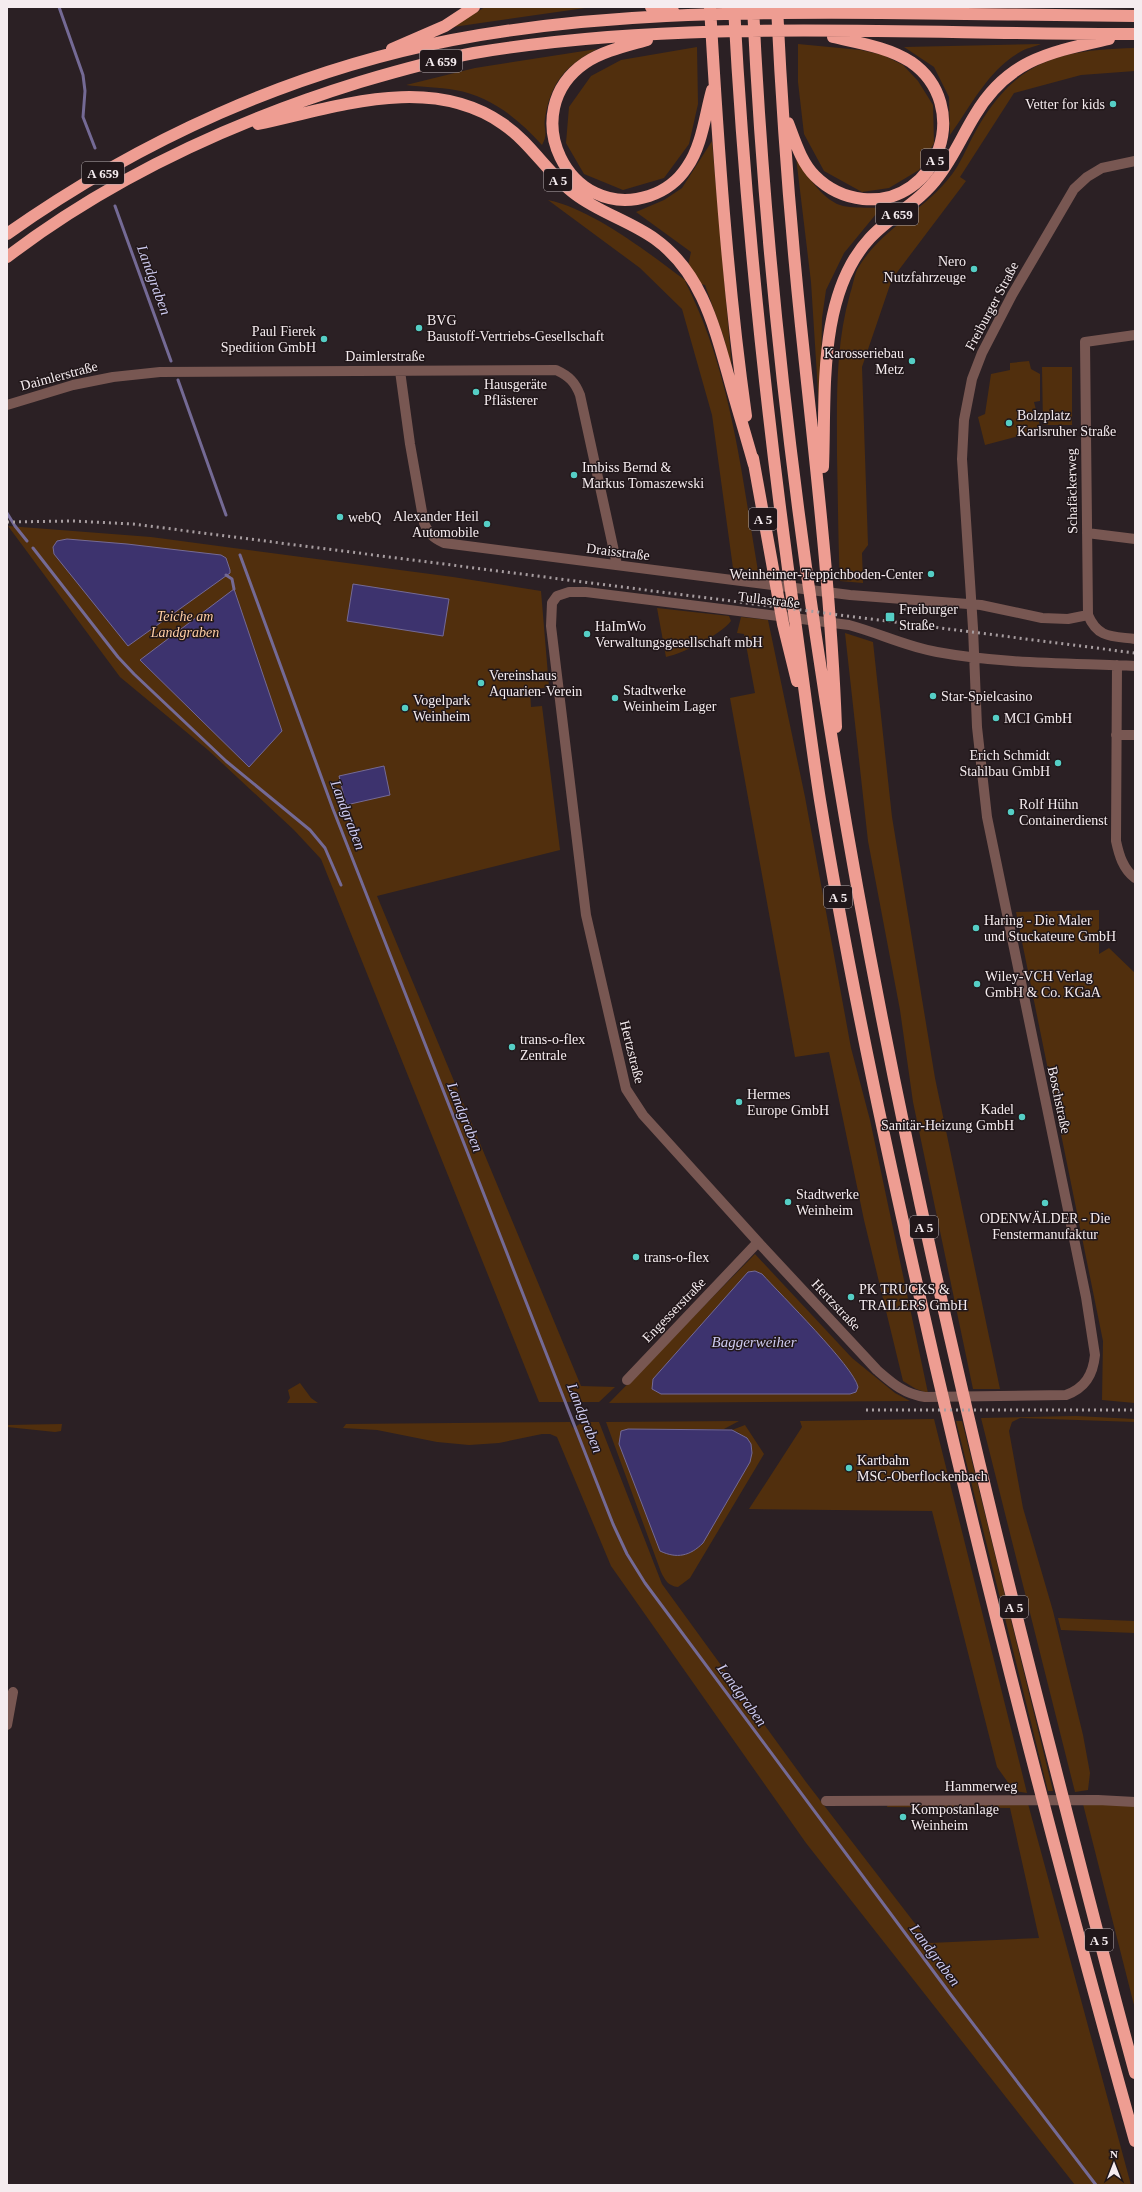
<svg xmlns="http://www.w3.org/2000/svg" width="1142" height="2192" font-family="'Times New Roman',serif">
  <style>
    .green { fill: #512f0d; fill-rule: evenodd }
    .water { fill: #3d336e; stroke: #746a95 }
    .lines { fill: none; stroke-linecap: round; stroke-linejoin: round }
    .stream { stroke: #746a95; stroke-width: 3 }
    .minor { stroke: #785752; stroke-width: 10 }
    .highway { stroke: #ee9d92; stroke-width: 12 }
    .rail { stroke: #a79da0; stroke-width: 3; stroke-dasharray: 2 4; stroke-linecap: butt }
    .poi-dot { fill: #55cec5; stroke: #21171a; stroke-width: 1.5 }
    .labels { text-anchor: middle; dominant-baseline: central; stroke-width: 3; stroke-linejoin: round; paint-order: stroke }
    .shield { fill: #21171a; stroke: #b5acaf; stroke-width: 1 }
    .shield-label { font-size: 13px; font-weight: bold; fill: #f5ecef }
    .poi-label { font-size: 14px; fill: #f5ecef; stroke: #21171a; text-anchor: start }
    .street-label { font-size: 14px; fill: #f5ecef; stroke: #21171a }
    .park-label { font-size: 14px; font-style: italic; fill: #fecda4; stroke: #21171a }
    .water-label { font-size: 15px; font-style: italic; fill: #cfccf1; stroke: #21171a }
  </style>
  <rect width="100%" height="100%" fill="#2b2024"/>
  <path class="green" d="M485,7H592L453,27Z
    M798,44L861,50L883,55L903,65L918,81L933,105L934,143L919,170L889,188L862,192L824,171L804,134L798,82Z
    M1041,44C1034,47 1026,48 1020,52C989,69 970,107 950,135L949,97L934,67L904,47Z
    M697,47L698,104L689,144L664,178L623,190L584,174L566,143L569,107L591,76L621,60Z
    M1135,48V71L1081,75L1014,93L960,177L966,181L892,279L862,367L868,545L862,553L863,583L840,581C838,539 838,498 837,456C837,401 835,347 850,294C853,286 854,275 858,268C883,226 931,208 957,167C965,154 970,140 978,127C1018,59 1061,50 1135,48Z
    M597,49C565,66 551,82 545,118C543,130 549,133 542,145C518,119 491,96 455,90C439,87 422,87 406,85L475,68Z
    M712,141L732,369L724,338L705,285L685,281C731,372 741,471 758,571L733,568L712,415L682,309L640,268L548,200C594,210 647,252 685,280L691,252L636,212L664,200L682,188Z
    M796,157C805,173 822,199 840,205C852,209 869,207 881,208L844,253L826,290L822,318L820,423L811,282Z
    M1029,361L1031,369L1040,374V401L1034,402L1041,430L985,445L978,417L985,414L991,374L1010,370V363Z
    M1042,367H1072V425H1043Z
    M8,526L151,537L453,577L541,591L549,687L530,690L531,707L542,706L560,850L377,896L581,1386L615,1387L599,1402H539L321,859L294,830L208,750L120,677Z
    M657,608L729,616L731,621C720,635 684,653 666,657Z
    M741,617L768,620L805,797L851,1048L870,1120L928,1393L916,1389L903,1381L864,1220L829,1052L795,1057L730,698L755,693L744,634L737,633Z
    M845,633L873,642L892,817L935,1078L1000,1389H973L913,1102L900,1010L868,841Z
    M1099,910V954L1109,948L1135,973V1403L1102,1400L1103,1341L1016,912Z
    M755,1254L852,1358L895,1393L910,1401L609,1403ZM755,1271L856,1392L850,1394H661L652,1389L653,1379L748,1272Z
    M300,1383L311,1398L318,1403H287L290,1398L288,1390Z
    M1076,1416L1135,1419V1422L1020,1418L1012,1422L1009,1431L1023,1508L1053,1611L1083,1735L1090,1773L1088,1790L1075,1792L981,1418Z
    M934,1419L1027,1793L1014,1791L997,1767L932,1511L749,1509L802,1427L800,1421Z
    M739,1421L724,1429H628L740,1433L732,1430L745,1425L764,1454L690,1578L678,1587C668,1586 665,1580 661,1572L606,1422Z
    M956,1421H962L1053,1791H1048Z
    M570,1422L573,1428L583,1422H599L662,1584L806,1782L930,1943L1039,1938L1010,1808L887,1807L889,1800H1027L1131,2185H1075L806,1843L611,1566L557,1437L550,1434H542L499,1443L469,1445L437,1442L377,1430L343,1428L346,1424Z
    M62,1424L61,1431L55,1432L7,1427V1425Z
    M1058,1618L1135,1621V1633L1061,1630Z
    M1135,1803V2009L1083,1804Z"/>
  <path class="water" d="M67,539L127,544L221,555L226,558L230,570V573L128,646L54,554L53,547L57,541Z
    M353,584L449,599L443,636L347,621Z
    M234,589L282,731L249,767L140,660Z
    M384,766L390,795L346,805L339,776Z
    M755,1271L762,1274C780,1294 854,1367 858,1387L856,1392L850,1394H661L652,1389L653,1379L748,1272Z
    M628,1429L732,1430L747,1438L751,1444L752,1453L750,1462L703,1543C690,1556 677,1559 660,1551L619,1444L621,1431Z"/>
  <g class="lines">
    <path class="stream" d="M59,7L83,75L85,91L83,117L95,148
      M115,206L171,361
      M178,380L226,515
      M7,513L15,526L27,541
      M33,548L118,657L134,674L226,761L310,830L325,848L341,885
      M240,555L333,809L613,1524L627,1554L645,1583L951,1995L1096,2185
      M226,575L232,579L234,589"/>
    <path class="minor" d="M1135,161L1102,168L1087,177L1074,189L1012,295L982,353L972,379L964,420L962,459L973,628L977,727L987,817L1086,1297L1095,1355C1093,1375 1085,1388 1066,1395L925,1397C904,1394 892,1383 877,1370L758,1242L643,1115L626,1089L586,915L551,626L552,603L557,596L569,592H586L849,625C879,633 907,647 937,652C1002,664 1069,663 1135,666
      M1135,335L1085,342L1088,615C1098,639 1113,636 1135,639
      M400,371L410,444L424,523C429,534 433,538 444,543L850,595L981,605L1042,618L1068,619L1088,615
      M7,405L73,385L113,377L160,372L556,370C569,376 575,382 580,395L617,565
      M1087,533L1135,539
      M1117,665L1116,841C1119,855 1123,869 1135,878
      M1116,735H1135
      M627,1380L758,1242
      M7,1725L13,1692
      M826,1801L1098,1800L1135,1802"/>
    <path class="highway" d="M651,7L673,11
      M710,7C718,144 727,281 746,416
      M734,7C745,214 767,421 796,627C804,685 811,743 820,800C851,990 893,1180 936,1368C996,1627 1063,1884 1135,2141
      M753,7C781,600 904,1183 1052,1755C1079,1861 1106,1967 1135,2073
      M777,7C782,113 790,220 801,326C815,459 831,593 836,727
      M647,40C626,46 603,51 585,63C515,111 568,222 649,196C664,191 678,181 687,167C702,146 705,115 712,90
      M392,49L445,26L474,7
      M788,123C795,141 801,162 815,176C828,189 845,197 863,199C939,206 973,105 911,62C888,47 859,43 833,37
      M258,124C337,107 430,73 503,124C531,143 548,174 575,194C600,213 630,221 655,239C701,272 714,325 729,378C737,407 746,436 754,465
      M7,234C140,140 292,71 452,40C594,13 738,12 881,13C966,14 1050,15 1135,16
      M7,257C112,177 234,121 360,82C397,71 436,60 474,53C690,17 917,35 1135,34
      M753,458L783,624L797,681
      M823,467C826,394 817,295 870,238C890,216 920,202 938,177C953,158 962,136 975,115C1008,59 1051,52 1109,39"/>
    <path class="rail" d="M7,522L73,521L133,524L1135,653
      M866,1410H1135"/>
  </g>
  <g class="poi-dot">
    <circle cx="1113" cy="104" r="4"/>
    <circle cx="974" cy="269" r="4"/>
    <circle cx="419" cy="328" r="4"/>
    <circle cx="324" cy="339" r="4"/>
    <circle cx="912" cy="361" r="4"/>
    <circle cx="476" cy="392" r="4"/>
    <circle cx="1009" cy="423" r="4"/>
    <circle cx="574" cy="475" r="4"/>
    <circle cx="340" cy="517" r="4"/>
    <circle cx="487" cy="524" r="4"/>
    <circle cx="931" cy="574" r="4"/>
    <rect x="885" y="612" width="10" height="10" rx="2"/>
    <circle cx="587" cy="634" r="4"/>
    <circle cx="481" cy="683" r="4"/>
    <circle cx="933" cy="696" r="4"/>
    <circle cx="615" cy="698" r="4"/>
    <circle cx="405" cy="708" r="4"/>
    <circle cx="996" cy="718" r="4"/>
    <circle cx="1058" cy="763" r="4"/>
    <circle cx="1011" cy="812" r="4"/>
    <circle cx="976" cy="928" r="4"/>
    <circle cx="977" cy="984" r="4"/>
    <circle cx="512" cy="1047" r="4"/>
    <circle cx="739" cy="1102" r="4"/>
    <circle cx="1022" cy="1117" r="4"/>
    <circle cx="788" cy="1202" r="4"/>
    <circle cx="1045" cy="1203" r="4"/>
    <circle cx="636" cy="1257" r="4"/>
    <circle cx="851" cy="1297" r="4"/>
    <circle cx="849" cy="1468" r="4"/>
    <circle cx="903" cy="1817" r="4"/>
  </g>
  <g class="labels">
    <g class="shield">
      <rect x="420" y="50" width="42" height="22" rx="3"/>
      <rect x="921" y="149" width="28" height="22" rx="3"/>
      <rect x="82" y="162" width="42" height="22" rx="3"/>
      <rect x="544" y="169" width="28" height="22" rx="3"/>
      <rect x="876" y="203" width="42" height="22" rx="3"/>
      <rect x="749" y="508" width="28" height="22" rx="3"/>
      <rect x="824" y="886" width="28" height="22" rx="3"/>
      <rect x="910" y="1216" width="28" height="22" rx="3"/>
      <rect x="1000" y="1596" width="28" height="22" rx="3"/>
      <rect x="1085" y="1929" width="28" height="22" rx="3"/>
    </g>
    <g class="shield-label">
      <text x="441" y="61">A 659</text>
      <text x="935" y="160">A 5</text>
      <text x="103" y="173">A 659</text>
      <text x="558" y="180">A 5</text>
      <text x="897" y="214">A 659</text>
      <text x="763" y="519">A 5</text>
      <text x="838" y="897">A 5</text>
      <text x="924" y="1227">A 5</text>
      <text x="1014" y="1607">A 5</text>
      <text x="1099" y="1940">A 5</text>
    </g>
    <g class="poi-label">
      <text x="1105" y="104" text-anchor="end">Vetter for kids</text>
      <text x="966" y="261" text-anchor="end">Nero<tspan x="966" dy="16">Nutzfahrzeuge</tspan></text>
      <text x="427" y="320">BVG<tspan x="427" dy="16">Baustoff-Vertriebs-Gesellschaft</tspan></text>
      <text x="316" y="331" text-anchor="end">Paul Fierek<tspan x="316" dy="16">Spedition GmbH</tspan></text>
      <text x="904" y="353" text-anchor="end">Karosseriebau<tspan x="904" dy="16">Metz</tspan></text>
      <text x="484" y="384">Hausgeräte<tspan x="484" dy="16">Pflästerer</tspan></text>
      <text x="1017" y="415">Bolzplatz<tspan x="1017" dy="16">Karlsruher Straße</tspan></text>
      <text x="582" y="467">Imbiss Bernd &amp;<tspan x="582" dy="16">Markus Tomaszewski</tspan></text>
      <text x="479" y="516" text-anchor="end">Alexander Heil<tspan x="479" dy="16">Automobile</tspan></text>
      <text x="348" y="517">webQ</text>
      <text x="923" y="574" text-anchor="end">Weinheimer-Teppichboden-Center</text>
      <text x="899" y="609">Freiburger<tspan x="899" dy="16">Straße</tspan></text>
      <text x="595" y="626">HaImWo<tspan x="595" dy="16">Verwaltungsgesellschaft mbH</tspan></text>
      <text x="489" y="675">Vereinshaus<tspan x="489" dy="16">Aquarien-Verein</tspan></text>
      <text x="623" y="690">Stadtwerke<tspan x="623" dy="16">Weinheim Lager</tspan></text>
      <text x="941" y="696">Star-Spielcasino</text>
      <text x="413" y="700">Vogelpark<tspan x="413" dy="16">Weinheim</tspan></text>
      <text x="1004" y="718">MCI GmbH</text>
      <text x="1050" y="755" text-anchor="end">Erich Schmidt<tspan x="1050" dy="16">Stahlbau GmbH</tspan></text>
      <text x="1019" y="804">Rolf Hühn<tspan x="1019" dy="16">Containerdienst</tspan></text>
      <text x="984" y="920">Haring - Die Maler<tspan x="984" dy="16">und Stuckateure GmbH</tspan></text>
      <text x="985" y="976">Wiley-VCH Verlag<tspan x="985" dy="16">GmbH &amp; Co. KGaA</tspan></text>
      <text x="520" y="1039">trans-o-flex<tspan x="520" dy="16">Zentrale</tspan></text>
      <text x="747" y="1094">Hermes<tspan x="747" dy="16">Europe GmbH</tspan></text>
      <text x="1014" y="1109" text-anchor="end">Kadel<tspan x="1014" dy="16">Sanitär-Heizung GmbH</tspan></text>
      <text x="796" y="1194">Stadtwerke<tspan x="796" dy="16">Weinheim</tspan></text>
      <text x="1045" y="1218" text-anchor="middle">ODENWÄLDER - Die<tspan x="1045" dy="16">Fenstermanufaktur</tspan></text>
      <text x="644" y="1257">trans-o-flex</text>
      <text x="859" y="1289">PK TRUCKS &amp;<tspan x="859" dy="16">TRAILERS GmbH</tspan></text>
      <text x="857" y="1460">Kartbahn<tspan x="857" dy="16">MSC-Oberflockenbach</tspan></text>
      <text x="911" y="1809">Kompostanlage<tspan x="911" dy="16">Weinheim</tspan></text>
    </g>
    <g class="street-label">
      <text transform="translate(992 306) rotate(-62)">Freiburger Straße</text>
      <text x="385" y="356">Daimlerstraße</text>
      <text transform="translate(59 376) rotate(-15)">Daimlerstraße</text>
      <text transform="translate(1072 491) rotate(-91)">Schafäckerweg</text>
      <text transform="translate(618 552) rotate(7)">Draisstraße</text>
      <text transform="translate(769 600) rotate(7)">Tullastraße</text>
      <text transform="translate(632 1052) rotate(76)">Hertzstraße</text>
      <text transform="translate(1059 1100) rotate(78)">Boschstraße</text>
      <text transform="translate(836 1305) rotate(47)">Hertzstraße</text>
      <text transform="translate(674 1310) rotate(-46)">Engesserstraße</text>
      <text x="981" y="1786">Hammerweg</text>
    </g>
    <g class="park-label">
      <text x="185" y="616">Teiche am<tspan x="185" dy="16">Landgraben</tspan></text>
    </g>
    <g class="water-label">
      <text transform="translate(154 280) rotate(70)">Landgraben</text>
      <text transform="translate(348 815) rotate(69)">Landgraben</text>
      <text transform="translate(465 1117) rotate(68)">Landgraben</text>
      <text x="754" y="1342">Baggerweiher</text>
      <text transform="translate(585 1418) rotate(68)">Landgraben</text>
      <text transform="translate(742 1695) rotate(54)">Landgraben</text>
      <text transform="translate(935 1955) rotate(53)">Landgraben</text>
    </g>
  </g>
  <rect width="1142" height="2192" fill="none" stroke="#f5ecef" stroke-width="16"/>
  <g transform="translate(1114 2164)" stroke="#21171a" stroke-width="3" paint-order="stroke">
  <path d="M0-3L7 15L0 10L-7 15Z" fill="#f5ecef"/>
  <text y="-6" font-size="11" font-weight="bold" text-anchor="middle" fill="#f5ecef">N</text>
  </g>
</svg>
